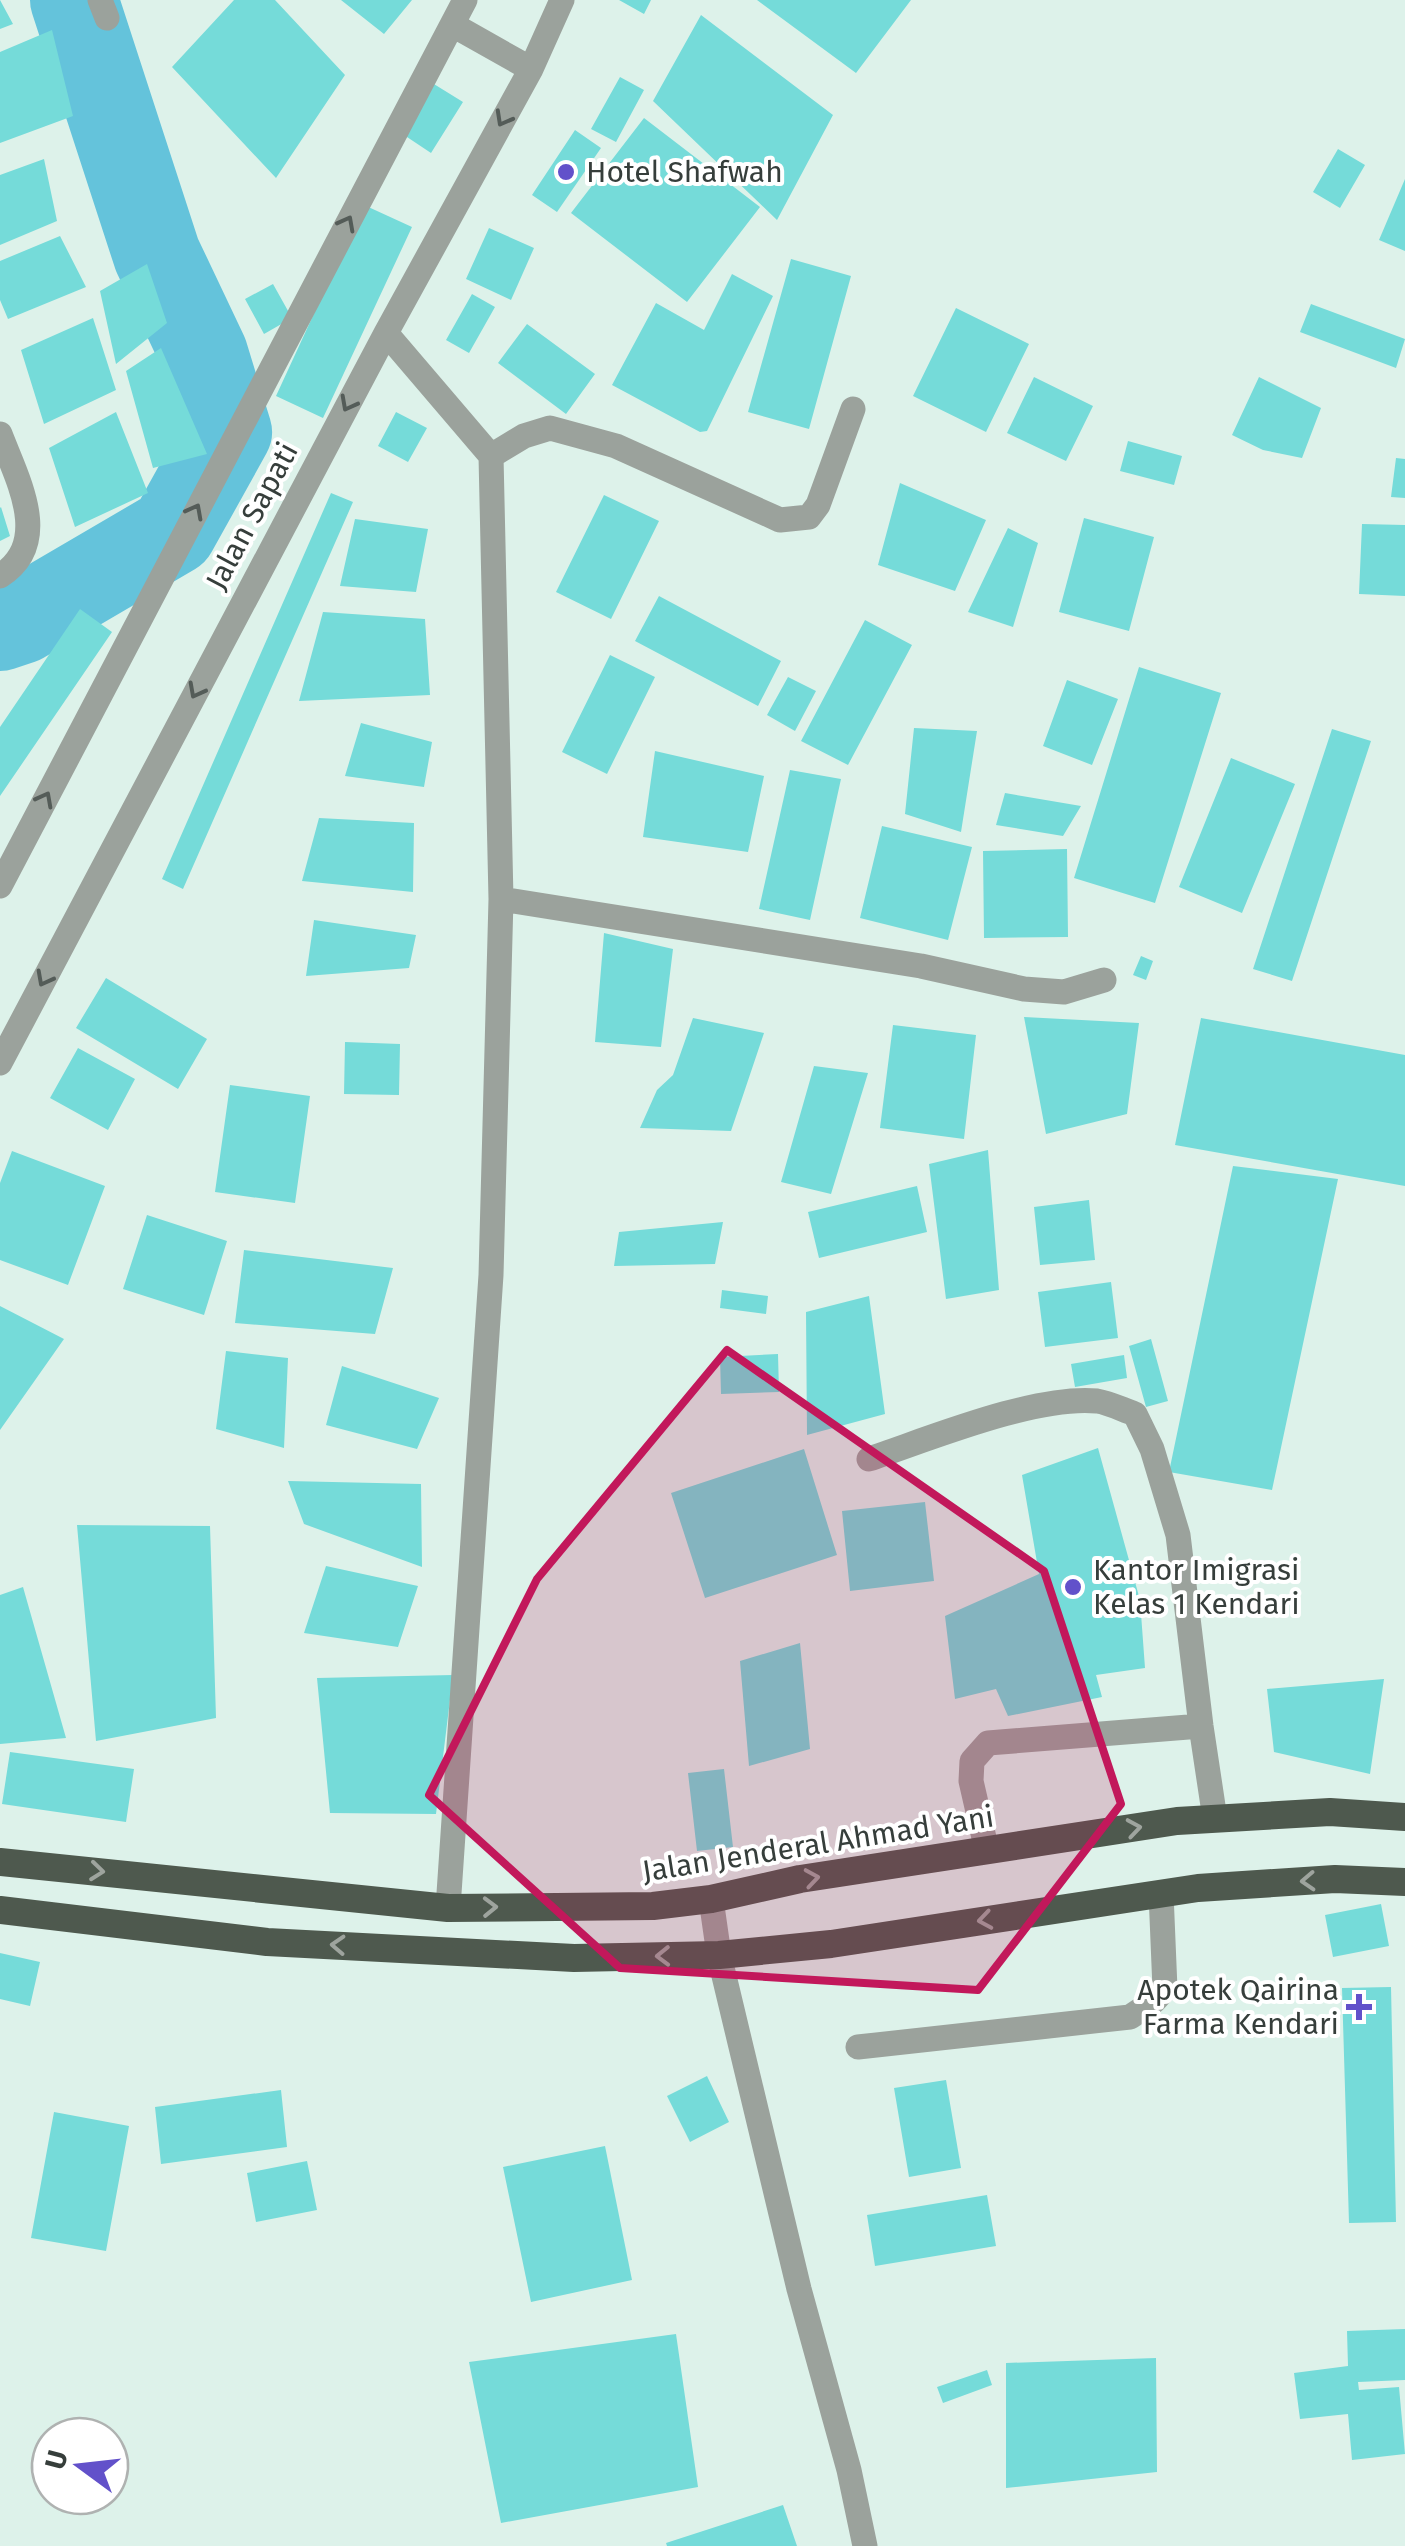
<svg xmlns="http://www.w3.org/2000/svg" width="1405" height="2546" font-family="'Fira Sans',sans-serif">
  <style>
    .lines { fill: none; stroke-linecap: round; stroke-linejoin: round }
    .river { stroke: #64c3db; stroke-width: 88 }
    .building { fill: #75dbd9 }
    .service { stroke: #9ba29c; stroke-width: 25 }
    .minor { stroke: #9ba29c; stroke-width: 25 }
    .tertiary { stroke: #9ba29c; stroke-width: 25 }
    .trunk { stroke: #4e594e; stroke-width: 28 }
    .oneway { stroke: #545c58 }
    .oneway2 { stroke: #9ea49e }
    .marked { fill: #c2185b; fill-opacity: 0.2; stroke: #c2185b; stroke-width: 8; stroke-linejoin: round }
    .poi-dot { fill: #6251ca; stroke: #fff; stroke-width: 4 }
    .labels { text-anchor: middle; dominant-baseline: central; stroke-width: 8; stroke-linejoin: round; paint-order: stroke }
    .poi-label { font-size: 30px; fill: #363e3b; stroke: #fff; text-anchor: start }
    .street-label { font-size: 30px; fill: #363e3b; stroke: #fff }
  </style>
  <rect width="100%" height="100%" fill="#ddf2ea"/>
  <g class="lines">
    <path class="river" d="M0,627L21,620L173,531L228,432L204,354L157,255L74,0"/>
  </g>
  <path class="building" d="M0,0L13,24L0,29Z
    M234,0H275L345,75L276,178L172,67Z
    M341,0H412L384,34Z
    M619,0H651L644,14Z
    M757,0H911L856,73Z
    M701,15L833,115L777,220L653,101Z
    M52,30L73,116L0,143V52Z
    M620,77L644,90L616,142L591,129Z
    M429,81L463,102L431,153L398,131Z
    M644,118L760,207L687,302L571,213Z
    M575,130L601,148L557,212L532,195Z
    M1338,149L1365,165L1340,208L1313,192Z
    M44,159L57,221L0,245V175Z
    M1405,179V251L1379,240Z
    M364,205L412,227L323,418L276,396Z
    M489,228L534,248L511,300L466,279Z
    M60,236L86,287L8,319L0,300V261Z
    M791,259L851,276L809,429L748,412Z
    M147,264L167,323L116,364L100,291Z
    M732,274L773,296L707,431L700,432L612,385L656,303L704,330Z
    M273,284L292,318L264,334L245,299Z
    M472,294L495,307L469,353L446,340Z
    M1311,304L1405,339L1396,368L1300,332Z
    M956,308L1029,344L986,432L913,396Z
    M93,318L116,390L44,424L21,350Z
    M527,324L595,374L566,414L498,363Z
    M161,348L207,454L153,468L126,371Z
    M1034,377L1093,406L1066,461L1007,433Z
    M1259,377L1321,408L1302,458L1263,450L1232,435Z
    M116,412L148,493L75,527L49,448Z
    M396,412L427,428L408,462L378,446Z
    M1128,441L1182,456L1174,485L1120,471Z
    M1396,458L1405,459V498L1391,497Z
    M900,483L986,520L955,591L878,565Z
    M331,493L353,502L183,889L162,879Z
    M604,495L659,521L611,619L556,592Z
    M1,507L10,536L0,541V508Z
    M1084,518L1154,537L1129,631L1059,612Z
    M355,519L428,529L416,592L340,586Z
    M1362,524L1405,525V596L1359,594Z
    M1008,528L1038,543L1013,627L968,612Z
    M659,596L781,661L758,706L635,641Z
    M80,609L112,632L0,796V727Z
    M323,612L425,619L430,695L299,701Z
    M865,620L912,645L848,765L801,741Z
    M610,655L655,677L607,774L562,752Z
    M1139,667L1221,693L1155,903L1074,878Z
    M788,677L816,691L795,731L767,715Z
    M1067,680L1118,699L1092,765L1043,746Z
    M361,723L432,742L424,787L345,776Z
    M914,728L977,731L961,832L905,814Z
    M1332,729L1371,741L1292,981L1253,969Z
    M655,751L764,776L748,852L643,837Z
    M1231,758L1295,784L1242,913L1179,887Z
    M790,770L841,779L810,920L759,909Z
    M1005,793L1081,806L1063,836L996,825Z
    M319,818L414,823L413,892L302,881Z
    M882,826L972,847L948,940L860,918Z
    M1067,849L1068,937L984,938L983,851Z
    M314,920L416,935L409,968L306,976Z
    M604,933L673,949L661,1047L595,1042Z
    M1141,956L1153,961L1146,980L1133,975Z
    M106,978L207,1039L178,1089L76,1028Z
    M1024,1017L1139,1023L1127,1114L1046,1134Z
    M693,1018L764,1033L731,1131L640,1128L657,1090L673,1075Z
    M1201,1018L1405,1055V1186L1175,1145Z
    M893,1025L976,1035L964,1139L880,1128Z
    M345,1042L400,1044L399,1095L344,1094Z
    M78,1048L135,1079L108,1130L50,1098Z
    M814,1066L868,1073L831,1194L781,1182Z
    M230,1085L310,1096L295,1203L215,1192Z
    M988,1150L999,1290L946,1299L929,1164Z
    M12,1151L105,1186L68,1285L0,1260V1183Z
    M1233,1166L1338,1179L1272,1490L1169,1472Z
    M917,1186L927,1232L819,1258L808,1212Z
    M1089,1200L1095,1260L1040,1265L1034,1207Z
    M147,1215L227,1241L204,1315L123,1289Z
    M723,1222L715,1264L614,1266L619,1232Z
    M244,1250L393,1268L375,1334L235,1323Z
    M1111,1282L1118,1338L1045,1347L1038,1292Z
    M722,1290L768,1296L766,1314L720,1308Z
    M869,1296L885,1414L807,1435L806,1312Z
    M0,1306L64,1339L0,1430Z
    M1151,1339L1168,1401L1146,1407L1129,1346Z
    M226,1351L288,1358L284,1448L216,1429Z
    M778,1354L779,1392L721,1394L720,1357Z
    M1124,1355L1127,1378L1075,1387L1071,1364Z
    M342,1366L439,1398L417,1449L326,1425Z
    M1098,1448L1140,1600L1145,1668L1096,1675L1102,1697L1008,1716L996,1689L955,1699L945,1616L1039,1574L1022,1475Z
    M804,1449L837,1555L705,1598L671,1493Z
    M288,1481L421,1484L422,1567L304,1524Z
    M925,1502L934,1581L850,1591L842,1511Z
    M77,1525L210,1526L216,1718L96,1741Z
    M326,1566L418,1586L398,1647L304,1633Z
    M23,1587L66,1738L0,1744V1595Z
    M800,1643L810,1749L749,1766L740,1661Z
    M453,1675L436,1814L330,1813L317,1678Z
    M1384,1679L1370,1774L1274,1752L1267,1689Z
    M10,1752L134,1769L126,1822L2,1804Z
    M724,1769L733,1847L697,1851L688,1773Z
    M1381,1904L1389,1946L1333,1957L1325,1915Z
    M0,1953L40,1962L30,2006L0,1999Z
    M1391,1987L1396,2222L1349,2223L1342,1988Z
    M707,2076L729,2122L690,2142L667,2096Z
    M946,2080L961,2168L909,2177L894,2088Z
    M281,2090L287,2147L161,2164L155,2107Z
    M54,2112L129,2126L106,2251L31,2238Z
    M605,2146L632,2280L531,2302L503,2167Z
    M307,2161L317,2210L256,2222L247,2173Z
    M987,2195L996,2246L875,2266L867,2215Z
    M1405,2329V2380L1358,2382L1359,2390L1399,2387L1405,2454L1352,2460L1348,2414L1300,2419L1294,2373L1348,2366L1347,2331Z
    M676,2334L698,2487L501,2523L469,2362Z
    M1156,2358L1157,2472L1006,2488V2363Z
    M987,2370L992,2385L943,2403L937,2387Z
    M783,2505L797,2546H667L666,2543Z"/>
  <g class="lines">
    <path class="service" d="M869,1459C929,1439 1035,1395 1097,1401C1110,1403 1123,1410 1135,1414L1152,1449L1178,1535L1201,1726L1215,1819
      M987,1851L971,1781L972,1761L988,1743L1201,1726
      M858,2047L1130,2017L1154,2001L1165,1989L1161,1893"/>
    <path class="minor" d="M100,0L107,18
      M453,25L531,69
      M386,333L491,456
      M0,434C17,479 53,542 0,576
      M0,886L465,0
      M501,899L491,456L524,436L550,428L616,446L780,520L809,517L818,505L853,409
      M0,1063L386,333L531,69L562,0
      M448,1908L491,1275L501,899L921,966L1024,989L1064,992L1104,980"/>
    <path class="tertiary" d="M711,1899L719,1955L799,2289L849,2470L865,2546"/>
    <path class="trunk" d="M0,1862L448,1908L653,1906L711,1899L800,1879L1177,1821L1330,1812L1405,1817
      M0,1910L267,1942L574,1958L719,1955L831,1944L1198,1888L1335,1879L1405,1882"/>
  </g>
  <defs><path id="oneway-chevron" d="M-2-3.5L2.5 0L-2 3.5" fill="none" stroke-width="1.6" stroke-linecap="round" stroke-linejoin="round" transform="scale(2.5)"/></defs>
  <g class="oneway">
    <use href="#oneway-chevron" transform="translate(503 119) rotate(119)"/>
    <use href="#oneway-chevron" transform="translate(347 223) rotate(-62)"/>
    <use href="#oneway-chevron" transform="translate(348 404) rotate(118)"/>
    <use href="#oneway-chevron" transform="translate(195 511) rotate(-62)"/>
    <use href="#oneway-chevron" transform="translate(196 691) rotate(118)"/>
    <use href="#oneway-chevron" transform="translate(45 799) rotate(-62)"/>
    <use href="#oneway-chevron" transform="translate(44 979) rotate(118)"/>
  </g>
  <g class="oneway2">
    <use href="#oneway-chevron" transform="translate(1134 1828) rotate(-9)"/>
    <use href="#oneway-chevron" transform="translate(97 1871) rotate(6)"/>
    <use href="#oneway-chevron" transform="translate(812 1878) rotate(-9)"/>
    <use href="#oneway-chevron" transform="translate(1308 1881) rotate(177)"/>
    <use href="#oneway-chevron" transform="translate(490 1907) rotate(-1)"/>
    <use href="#oneway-chevron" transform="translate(985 1920) rotate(171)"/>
    <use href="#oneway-chevron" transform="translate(338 1945) rotate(-177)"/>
    <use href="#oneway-chevron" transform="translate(663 1956) rotate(179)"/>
  </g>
  <path class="marked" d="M727,1350L1044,1571L1121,1804L978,1990L620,1968L429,1795L537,1579Z"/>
  <g class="poi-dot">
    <circle cx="566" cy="172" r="10"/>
    <circle cx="1073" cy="1587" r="10"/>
    <path d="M1354 1992h10v10h10v10h-10v10h-10v-10h-10v-10h10z"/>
  </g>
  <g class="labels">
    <g class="poi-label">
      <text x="586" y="172">Hotel Shafwah</text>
      <text x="1093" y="1570">Kantor Imigrasi<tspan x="1093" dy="34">Kelas 1 Kendari</tspan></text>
      <text x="1339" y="1990" text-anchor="end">Apotek Qairina<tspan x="1339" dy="34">Farma Kendari</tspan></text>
    </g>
    <g class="street-label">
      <text transform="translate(252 516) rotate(-62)">Jalan Sapati</text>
      <text transform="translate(818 1844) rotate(-9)">Jalan Jenderal Ahmad Yani</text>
    </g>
  </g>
  <g transform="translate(80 2466) rotate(285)"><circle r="48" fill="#ffffff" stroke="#afb2b1" stroke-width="2.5"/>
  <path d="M0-8L18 38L0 25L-18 38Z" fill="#6251ca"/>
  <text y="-15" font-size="28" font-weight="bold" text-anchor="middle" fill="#363e3b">U</text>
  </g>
</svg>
